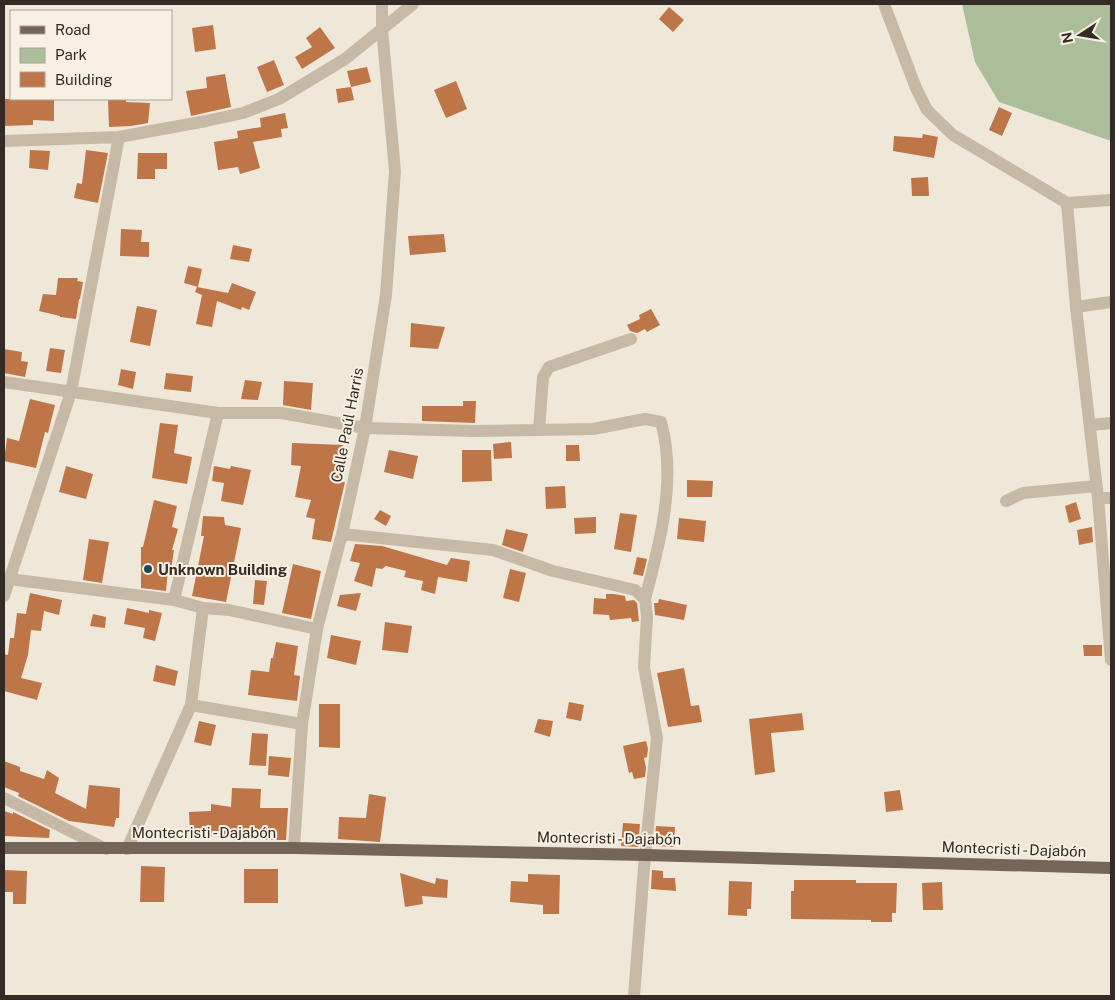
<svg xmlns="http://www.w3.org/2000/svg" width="1115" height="1000" font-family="'Public Sans',sans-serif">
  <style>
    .green { fill: #acbd9a }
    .building { fill: #be7548 }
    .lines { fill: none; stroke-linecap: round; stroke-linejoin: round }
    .street { stroke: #c6b9a6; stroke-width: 12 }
    .primary { stroke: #746558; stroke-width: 12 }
    .poi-dot { fill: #1f4751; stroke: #f7f1e4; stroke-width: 2 }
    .labels { text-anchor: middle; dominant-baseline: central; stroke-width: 4; stroke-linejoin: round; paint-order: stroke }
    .street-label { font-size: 15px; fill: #332c26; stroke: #f7f1e4 }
    .poi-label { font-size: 15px; font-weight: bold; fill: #332c26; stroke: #f7f1e4; text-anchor: start }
  </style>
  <rect width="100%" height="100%" fill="#efe8d9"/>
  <path class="green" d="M962,4H1111V141L999,102L975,62Z"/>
  <path class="building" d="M669,7L684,20L673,32L659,19Z
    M213,25L216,49L195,52L192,28Z
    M320,27L335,48L302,69L295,57L312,47L306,38Z
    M274,60L284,85L267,92L257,67Z
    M367,67L371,82L351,87L347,71Z
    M225,74L231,107L191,116L186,91L207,88L206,77Z
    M456,81L467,109L446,118L434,90Z
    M351,87L354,100L338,103L336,89Z
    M4,99H54V121L33,120V125L4,126Z
    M108,100H126V102L150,103L148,123L131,126L109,127Z
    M999,107L1012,113L1002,136L989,130Z
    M285,113L288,128L281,129L282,137L253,142L260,168L240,174L238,167L218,170L214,142L238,138L237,131L261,127L260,118Z
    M923,134L938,137L934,158L893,151L894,136L922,138Z
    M30,150L50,151L48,170L29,168Z
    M86,150L108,153L98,203L74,198L77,183L82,184Z
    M138,153H167V169H155V179H137Z
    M928,177L929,196H912L911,178Z
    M121,229L142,230L141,242H149V257L120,256Z
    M444,234L446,252L410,255L408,236Z
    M233,245L252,249L249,262L230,259Z
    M188,266L202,269L198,287L184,283Z
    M58,278H78L77,281L83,282L80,299H79L76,319L60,317V316L39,311L43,294L56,295Z
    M232,283L256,292L249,310L242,307L241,310L217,301L212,327L196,324L202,295L195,292L197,287L228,293Z
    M137,306L157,310L150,346L130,342Z
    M651,309L660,325L647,332L645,329L637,333L630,331L627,325L640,319L639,315Z
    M411,323L445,327L438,349L410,347Z
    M50,348L65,350L61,373L46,371Z
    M4,349L22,352L21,361L28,362L25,377L4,373Z
    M121,369L136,372L133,389L118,385Z
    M166,373L193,376L191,392L164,389Z
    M245,380L262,382L258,400L241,399Z
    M284,381L313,383L311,410L283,405Z
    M30,399L55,405L48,433L45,432L36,468L4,461L7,438L19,441Z
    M463,401H476L475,423L422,421V406H463Z
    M160,423L178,425L174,453L192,457L187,484L152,478Z
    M511,442L512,458L494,459L493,444Z
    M292,443L343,445L342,482H345L331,542L312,539L315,519L306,517L311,500L295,497L301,466L291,465Z
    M566,445H579L580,461H566Z
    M389,450L418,456L413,479L384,472Z
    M462,450H491L492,481L462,482Z
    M66,466L93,474L86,499L59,492Z
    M214,466L230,469L231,466L251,470L243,505L221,501L224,483L212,481Z
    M687,480L713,481L712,497H687Z
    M565,486L566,508L546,509L545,487Z
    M154,500L177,506L172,527L178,529L172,550H174L171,570H168L166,591L141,588V547H143Z
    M1076,502L1081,519L1069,523L1065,506Z
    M380,510L391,516L386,526L374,519Z
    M620,513L637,515L631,552L614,549Z
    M203,516L224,517L225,525L241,528L226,602L192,596L204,536H201Z
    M596,517V533L575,534L574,518Z
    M679,518L706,521L704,542L677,539Z
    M1092,527L1093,542L1079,545L1077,530Z
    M506,529L528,534L523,552L502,545Z
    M89,539L109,542L102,583L83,580Z
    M355,544L382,546L447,565L451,558L470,561L467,582L438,577L435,594L421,590L423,581L404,577L406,571L386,566L382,569L376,568L372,587L354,581L360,563L350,561Z
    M637,557L647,559L643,576L633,574Z
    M293,564L321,571L311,619L282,613Z
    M510,569L526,573L519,602L503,598Z
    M255,580L267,581L264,605L253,604Z
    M30,593L62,600L59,615L44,611L41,631L31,630L28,655L21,678L42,683L37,700L4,691V654L8,655L10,638H14L17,613L26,614Z
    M361,593L356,611L337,606L340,595Z
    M606,594H614L625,596L626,601L634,600L637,603L639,621L632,622L631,618L610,620L609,615L593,614L594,598L606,599Z
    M659,599L687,605L684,620L655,615L654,603H658Z
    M127,608L149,613V610L162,613L155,641L143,638L145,628L124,624Z
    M93,614L106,617L105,628L90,626Z
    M385,622L412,626L408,653L382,650Z
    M331,635L361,641L356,665L327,658Z
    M276,642L298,646L294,675L300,676L297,701L248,695L251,670L269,672L271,658H273Z
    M1083,645H1102V656H1084Z
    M156,665L178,671L175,686L153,681Z
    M684,668L691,706L699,705L702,722L668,727L657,673Z
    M569,702L584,705L581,721L566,718Z
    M319,704H340V748L319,747Z
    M802,713L804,730L771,733L775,772L755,775L749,719Z
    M538,719L553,721L550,737L534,732Z
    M199,721L216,725L211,746L194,742Z
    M252,733L268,734L266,766L249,765Z
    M646,741L648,749L647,757L644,758L646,768L645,777L634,779L632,772L629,773L623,746Z
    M269,756L291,758L289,777L268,775Z
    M4,761L20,767V771L44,779L47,770L59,778L55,793L86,809L89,785L120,788L119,818H116L114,827L69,821L18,796L19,793L4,787Z
    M232,788L261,789L260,808H288L286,840H266V837L208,836L209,832L190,833L189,812L211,811V804L231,807Z
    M900,790L903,810L886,812L884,792Z
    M369,794L386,797L380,842L338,839L339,817L366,818Z
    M4,811L13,814V812L50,830L49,838L4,836Z
    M623,823L640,824L638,847L621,846Z
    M656,826L675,827L674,847L654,846Z
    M141,866L165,867L164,902H140Z
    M244,869H278V903H244Z
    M4,870L27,871L26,904H13V892H4Z
    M652,870L663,871V878H675L676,891L651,889Z
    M400,873L435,884L436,878L448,880L447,898L422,896L423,904L405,907Z
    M528,874L560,875L559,914H543V905L510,902L511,881L528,882Z
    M794,880H856V883H897L896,913H892V922H871V920L791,919V891H794Z
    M729,881L752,882L751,909H747V916L728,915Z
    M942,882L943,910H923L922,883Z"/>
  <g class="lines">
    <path class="street" d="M884,4L916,88L927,110L953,135L1067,203L1111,200
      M4,141L119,137L206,121L243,113L279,99L345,59L413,4
      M1067,203L1076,307L1098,498L1111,660
      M1076,307L1111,302
      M4,382L218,413H282L365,428L474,431L593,429L645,419L661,422C677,479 660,543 645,599
      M1091,425L1111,423
      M539,430L543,377L549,367L631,339
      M1098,498H1111
      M1006,501L1023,493L1096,486
      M342,534L493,550L553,571L635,590L645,599L647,617L644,667L657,738L645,855L634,996
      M9,579L174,600L203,608L229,610L317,629
      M4,596L71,392L119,137
      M174,600L218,413
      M191,705L302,724
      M4,798L106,849
      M294,848L302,724L317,629L342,534L365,428L386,295L395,171L382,29V4
      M127,849L191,705L203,608"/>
    <path class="primary" d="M4,848H294L645,855L1111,868"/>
  </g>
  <circle class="poi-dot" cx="148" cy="569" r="5"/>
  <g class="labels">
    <g class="street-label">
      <text transform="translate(347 425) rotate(-79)">Calle Paúl Harris</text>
      <text x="204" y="832">Montecristi - Dajabón</text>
      <text transform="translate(609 838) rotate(1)">Montecristi - Dajabón</text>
      <text transform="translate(1014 849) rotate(2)">Montecristi - Dajabón</text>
    </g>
    <g class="poi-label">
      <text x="158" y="569">Unknown Building</text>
    </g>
  </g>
  <rect width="1115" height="1000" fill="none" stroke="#332c26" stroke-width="10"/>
  <rect x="10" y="10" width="162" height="90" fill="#f7f1e4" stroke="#a9a298"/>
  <rect x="20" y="26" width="25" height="8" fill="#746558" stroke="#a9a298"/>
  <text x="55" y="35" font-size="15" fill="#332c26">Road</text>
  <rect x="20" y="48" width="25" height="15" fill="#acbd9a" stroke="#a9a298"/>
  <text x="55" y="60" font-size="15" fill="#332c26">Park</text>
  <rect x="20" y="72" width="25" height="15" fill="#be7548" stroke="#a9a298"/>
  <text x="55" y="85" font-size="15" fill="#332c26">Building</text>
  <g transform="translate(1080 35) rotate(258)" stroke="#f7f1e4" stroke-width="4" paint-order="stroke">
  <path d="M0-4L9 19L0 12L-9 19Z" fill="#332c26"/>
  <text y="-8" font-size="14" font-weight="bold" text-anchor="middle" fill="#332c26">N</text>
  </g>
</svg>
